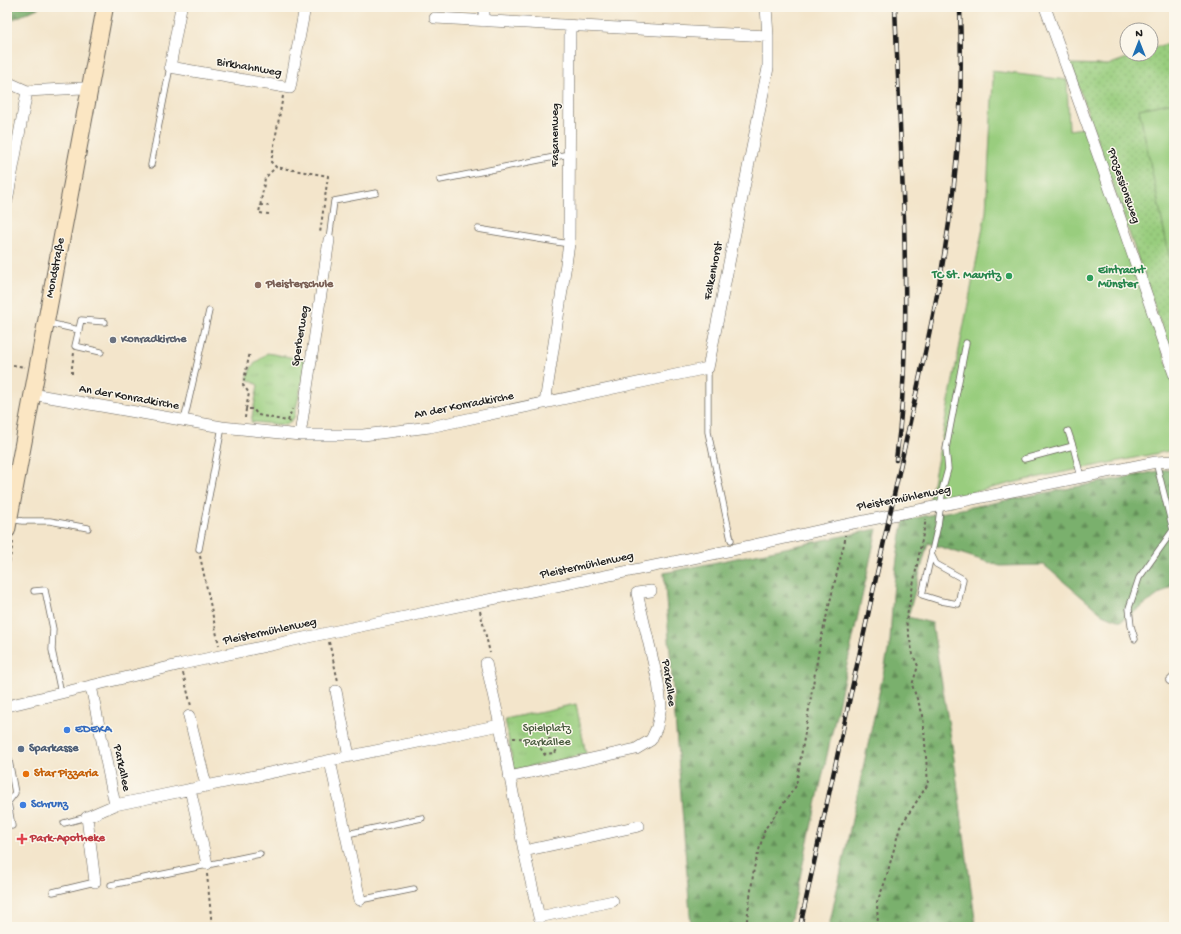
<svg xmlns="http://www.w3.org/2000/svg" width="1181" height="934" font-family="'Gochi Hand',sans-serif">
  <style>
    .grass { fill: url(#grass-dots); stroke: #5a744d }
    .forest { fill: url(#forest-firs); stroke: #4b6644 }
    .park { fill: url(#park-tufts); stroke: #5a744d }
    .garden { fill: #99cd7e; stroke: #5a744d }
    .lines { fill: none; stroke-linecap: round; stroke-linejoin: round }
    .lane-casing { stroke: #676259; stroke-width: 7 }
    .street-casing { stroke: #676259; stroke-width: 12 }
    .secondary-casing { stroke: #676259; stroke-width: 18 }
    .path { stroke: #676259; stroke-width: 2; stroke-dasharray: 3 3; stroke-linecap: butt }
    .lane { stroke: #fff; stroke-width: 5.5 }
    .street { stroke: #fff; stroke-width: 11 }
    .secondary { stroke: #fbe6c3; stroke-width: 16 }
    .rail-casing { stroke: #1c1c1c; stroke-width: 4.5 }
    .rail { stroke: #fbf7ec; stroke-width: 3; stroke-dasharray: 9; stroke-linecap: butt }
    .leisure-dot { fill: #2e9e5b; stroke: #fbf7ec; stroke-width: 1.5 }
    .education-dot { fill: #8d6e63; stroke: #fbf7ec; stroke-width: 1.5 }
    .worship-dot { fill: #6b7280; stroke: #fbf7ec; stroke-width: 1.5 }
    .shop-dot { fill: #3f7fe0; stroke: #fbf7ec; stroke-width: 1.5 }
    .service-dot { fill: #5c6f8a; stroke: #fbf7ec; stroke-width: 1.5 }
    .food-dot { fill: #e8710a; stroke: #fbf7ec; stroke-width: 1.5 }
    .health-dot { fill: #e0444e; stroke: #fbf7ec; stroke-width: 1.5 }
    .labels { text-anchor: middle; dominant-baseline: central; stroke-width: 3; stroke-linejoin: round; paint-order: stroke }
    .street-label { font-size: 12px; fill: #1c1c1c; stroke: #fbf7ec }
    .leisure-label { font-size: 12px; font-weight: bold; fill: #27864d; stroke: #fbf7ec; text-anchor: start }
    .education-label { font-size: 12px; font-weight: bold; fill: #785e54; stroke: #fbf7ec; text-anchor: start }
    .worship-label { font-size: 12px; font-weight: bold; fill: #5b616d; stroke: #fbf7ec; text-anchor: start }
    .park-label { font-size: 12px; fill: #485a3e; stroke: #fbf7ec }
    .shop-label { font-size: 12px; font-weight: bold; fill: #366cbe; stroke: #fbf7ec; text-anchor: start }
    .service-label { font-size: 12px; font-weight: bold; fill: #4e5e75; stroke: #fbf7ec; text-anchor: start }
    .food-label { font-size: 12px; font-weight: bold; fill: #c56008; stroke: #fbf7ec; text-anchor: start }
    .health-label { font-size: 12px; font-weight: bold; fill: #be3a42; stroke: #fbf7ec; text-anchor: start }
  </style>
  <defs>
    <pattern id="grass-dots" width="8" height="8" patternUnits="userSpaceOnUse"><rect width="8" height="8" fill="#99cd7e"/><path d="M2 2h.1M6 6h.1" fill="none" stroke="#83af6c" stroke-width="1.8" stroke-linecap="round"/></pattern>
    <pattern id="forest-firs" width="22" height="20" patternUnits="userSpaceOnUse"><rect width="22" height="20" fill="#7ab06d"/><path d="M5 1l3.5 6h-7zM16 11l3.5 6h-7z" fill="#638e59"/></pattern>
    <pattern id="park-tufts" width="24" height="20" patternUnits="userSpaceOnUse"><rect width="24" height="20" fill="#99cd7e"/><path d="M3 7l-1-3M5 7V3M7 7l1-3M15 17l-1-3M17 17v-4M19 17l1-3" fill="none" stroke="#83af6c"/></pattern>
  </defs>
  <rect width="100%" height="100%" fill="#fbf7ec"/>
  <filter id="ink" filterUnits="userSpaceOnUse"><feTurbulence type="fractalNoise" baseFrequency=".025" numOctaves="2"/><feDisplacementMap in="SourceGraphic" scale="8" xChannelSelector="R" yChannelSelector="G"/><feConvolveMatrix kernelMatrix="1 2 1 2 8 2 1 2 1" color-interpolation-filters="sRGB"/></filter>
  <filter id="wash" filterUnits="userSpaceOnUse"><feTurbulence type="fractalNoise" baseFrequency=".012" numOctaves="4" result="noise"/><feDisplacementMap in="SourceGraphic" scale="16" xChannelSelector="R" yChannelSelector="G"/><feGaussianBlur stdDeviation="0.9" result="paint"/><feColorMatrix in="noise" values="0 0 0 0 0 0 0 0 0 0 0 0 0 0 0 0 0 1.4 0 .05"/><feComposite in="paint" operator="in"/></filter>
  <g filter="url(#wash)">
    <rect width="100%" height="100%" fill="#f3e5cb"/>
    <path class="grass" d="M1174,41V363L1071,64L1108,65L1138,54H1151V49Z"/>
    <path class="forest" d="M7,7H40L7,22Z
      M1174,468V584L1121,621L1102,614L1044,565L1000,566L928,543L908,617L932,623L953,751L976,927H829L890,642C892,601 895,560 904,520Z
      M877,529L789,927H691L664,573Z"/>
    <path class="park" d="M267,353L307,360L294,418L286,425L251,422L258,385L247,379L251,367Z
      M576,704L586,754L514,770L505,719Z"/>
    <path class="garden" d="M992,71L1067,80L1069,130L1083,128L1093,151L1174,383V450L1025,480L929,503L986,212L993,80Z
      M1174,102V268L1172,269L1139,109Z"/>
  </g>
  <g filter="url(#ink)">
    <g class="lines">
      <g class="lane-casing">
        <path id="lane" d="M151,165L170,67
          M440,180L569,154
          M478,229L569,244
          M329,240L334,201L376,193
          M48,323L79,330
          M101,352L75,346L81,320L105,322
          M708,368V432L731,540
          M184,421L209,311
          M1068,431L1073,446
          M1024,459L1073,446L1081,477
          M1156,462L1174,534
          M11,519L22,521H50L88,528
          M199,549L222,427
          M932,556L936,564L963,579L958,604L941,601L922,595L938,525L943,487L948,469L946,449L966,343
          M34,591L45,590L53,629L52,650L61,693
          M1135,639L1131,626L1129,608L1139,578L1173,530
          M1169,681L1174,676
          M7,749L15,793L8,802L12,826
          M64,823L87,817
          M347,834L422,818
          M111,885L260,854
          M53,892L95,882
          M360,900L414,889"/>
      </g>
      <g class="street-casing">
        <path id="street" d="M181,7L170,67L290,88L305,7
          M484,7V21
          M1045,7L1103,169L1174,374
          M435,18L768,36
          M7,82L27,91L82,88L89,89
          M7,201L27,91
          M32,394L222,427L300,435H363L430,427L708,368L768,68V36L766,7
          M545,403L569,244L570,26
          M300,435L329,240
          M486,663L500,725
          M91,686L115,805
          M336,691L349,756
          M7,706L182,664L327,633L732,550L844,525L1156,462L1174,461
          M189,716L206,785
          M330,761L360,900
          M509,777L636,749L651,740L657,727L661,706L658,682L637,593L651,591
          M190,789L207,864
          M524,851L639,826
          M95,882L87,817L115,805L500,725L524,851L539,917L613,901"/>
      </g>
      <g class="secondary-casing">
        <path id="secondary" d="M7,530L105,7"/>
      </g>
      <path class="path" d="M7,13L14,7
        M283,96L271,162L276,167L328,176L320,233L321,234
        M260,205L271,206
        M269,214L259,213L265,178L276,167
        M7,364L25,367
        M72,374V367L74,353
        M246,409L249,393L243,385L250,352
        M245,418L246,409H253L258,415L292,422
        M288,421L292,409
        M200,556L219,645
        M7,574L13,542
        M480,611L490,653
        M329,642L338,681
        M183,673L191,706
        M513,738C528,737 541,744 546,758
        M538,745L546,739H554C558,744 558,748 555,753L544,754
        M207,874L212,927
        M746,927L754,868L765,829L796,786L820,643L845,540V535
        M878,927L877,902L885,882L900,827L928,784L923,715L912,685L918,666L913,655L906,621L926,519"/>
      <use href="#lane" class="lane"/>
      <use href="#street" class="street"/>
      <use href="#secondary" class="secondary"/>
      <g class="rail-casing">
        <path id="rail" d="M895,7C898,78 901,148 904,219C906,300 907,380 896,460
          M800,927L928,339C944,265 956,189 960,113C961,78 961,42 960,7"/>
      </g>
      <use href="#rail" class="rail"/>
    </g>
  </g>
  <g class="leisure-dot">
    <circle cx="1009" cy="276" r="4"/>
    <circle cx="1090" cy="278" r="4"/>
  </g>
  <circle class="education-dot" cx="258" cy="285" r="4"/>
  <circle class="worship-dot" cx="113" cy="340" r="4"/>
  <g class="shop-dot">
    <circle cx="67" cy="730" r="4"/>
    <circle cx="23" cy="805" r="4"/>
  </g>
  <circle class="service-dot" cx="21" cy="749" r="4"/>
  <circle class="food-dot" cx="26" cy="774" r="4"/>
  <path class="health-dot" d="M20 833h4v4h4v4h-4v4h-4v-4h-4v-4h4z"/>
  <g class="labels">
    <g class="street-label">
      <text transform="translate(249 68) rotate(10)">Birkhahnweg</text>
      <text transform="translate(556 135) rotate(-90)">Fasanenweg</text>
      <text transform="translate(1123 186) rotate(71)">Prozessionsweg</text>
      <text transform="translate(56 268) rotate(-79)">Mondstraße</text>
      <text transform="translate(714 271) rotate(-79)">Falkenhorst</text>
      <text transform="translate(301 336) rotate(-81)">Sperberweg</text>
      <text transform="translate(129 398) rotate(10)">An der Konradkirche</text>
      <text transform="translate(464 406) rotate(-11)">An der Konradkirche</text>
      <text transform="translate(904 499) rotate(-11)">Pleistermühlenweg</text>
      <text transform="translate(587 566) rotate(-12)">Pleistermühlenweg</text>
      <text transform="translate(270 632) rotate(-12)">Pleistermühlenweg</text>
      <text transform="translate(668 683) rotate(82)">Parkallee</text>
      <text transform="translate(121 768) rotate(78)">Parkallee</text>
    </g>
    <g class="leisure-label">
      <text x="1098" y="271">Eintracht<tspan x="1098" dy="14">Münster</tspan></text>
      <text x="1001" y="276" text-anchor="end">TC St. Mauritz</text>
    </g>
    <g class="education-label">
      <text x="266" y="285">Pleisterschule</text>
    </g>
    <g class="worship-label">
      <text x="121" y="340">Konradkirche</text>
    </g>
    <g class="park-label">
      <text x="547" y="729">Spielplatz<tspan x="547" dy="14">Parkallee</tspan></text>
    </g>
    <g class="shop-label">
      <text x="75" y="730">EDEKA</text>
      <text x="31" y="805">Schrunz</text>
    </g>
    <g class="service-label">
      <text x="29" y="749">Sparkasse</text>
    </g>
    <g class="food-label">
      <text x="34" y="774">Star Pizzaria</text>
    </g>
    <g class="health-label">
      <text x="30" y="839">Park-Apotheke</text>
    </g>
  </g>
  <rect width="1181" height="934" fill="none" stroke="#fbf7ec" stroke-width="24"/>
  <g transform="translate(1139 42)"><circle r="19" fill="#fbf7ec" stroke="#a29f99"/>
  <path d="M0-3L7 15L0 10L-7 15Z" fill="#1f6fb2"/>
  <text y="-6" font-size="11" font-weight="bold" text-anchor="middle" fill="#1c1c1c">N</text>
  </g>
</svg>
